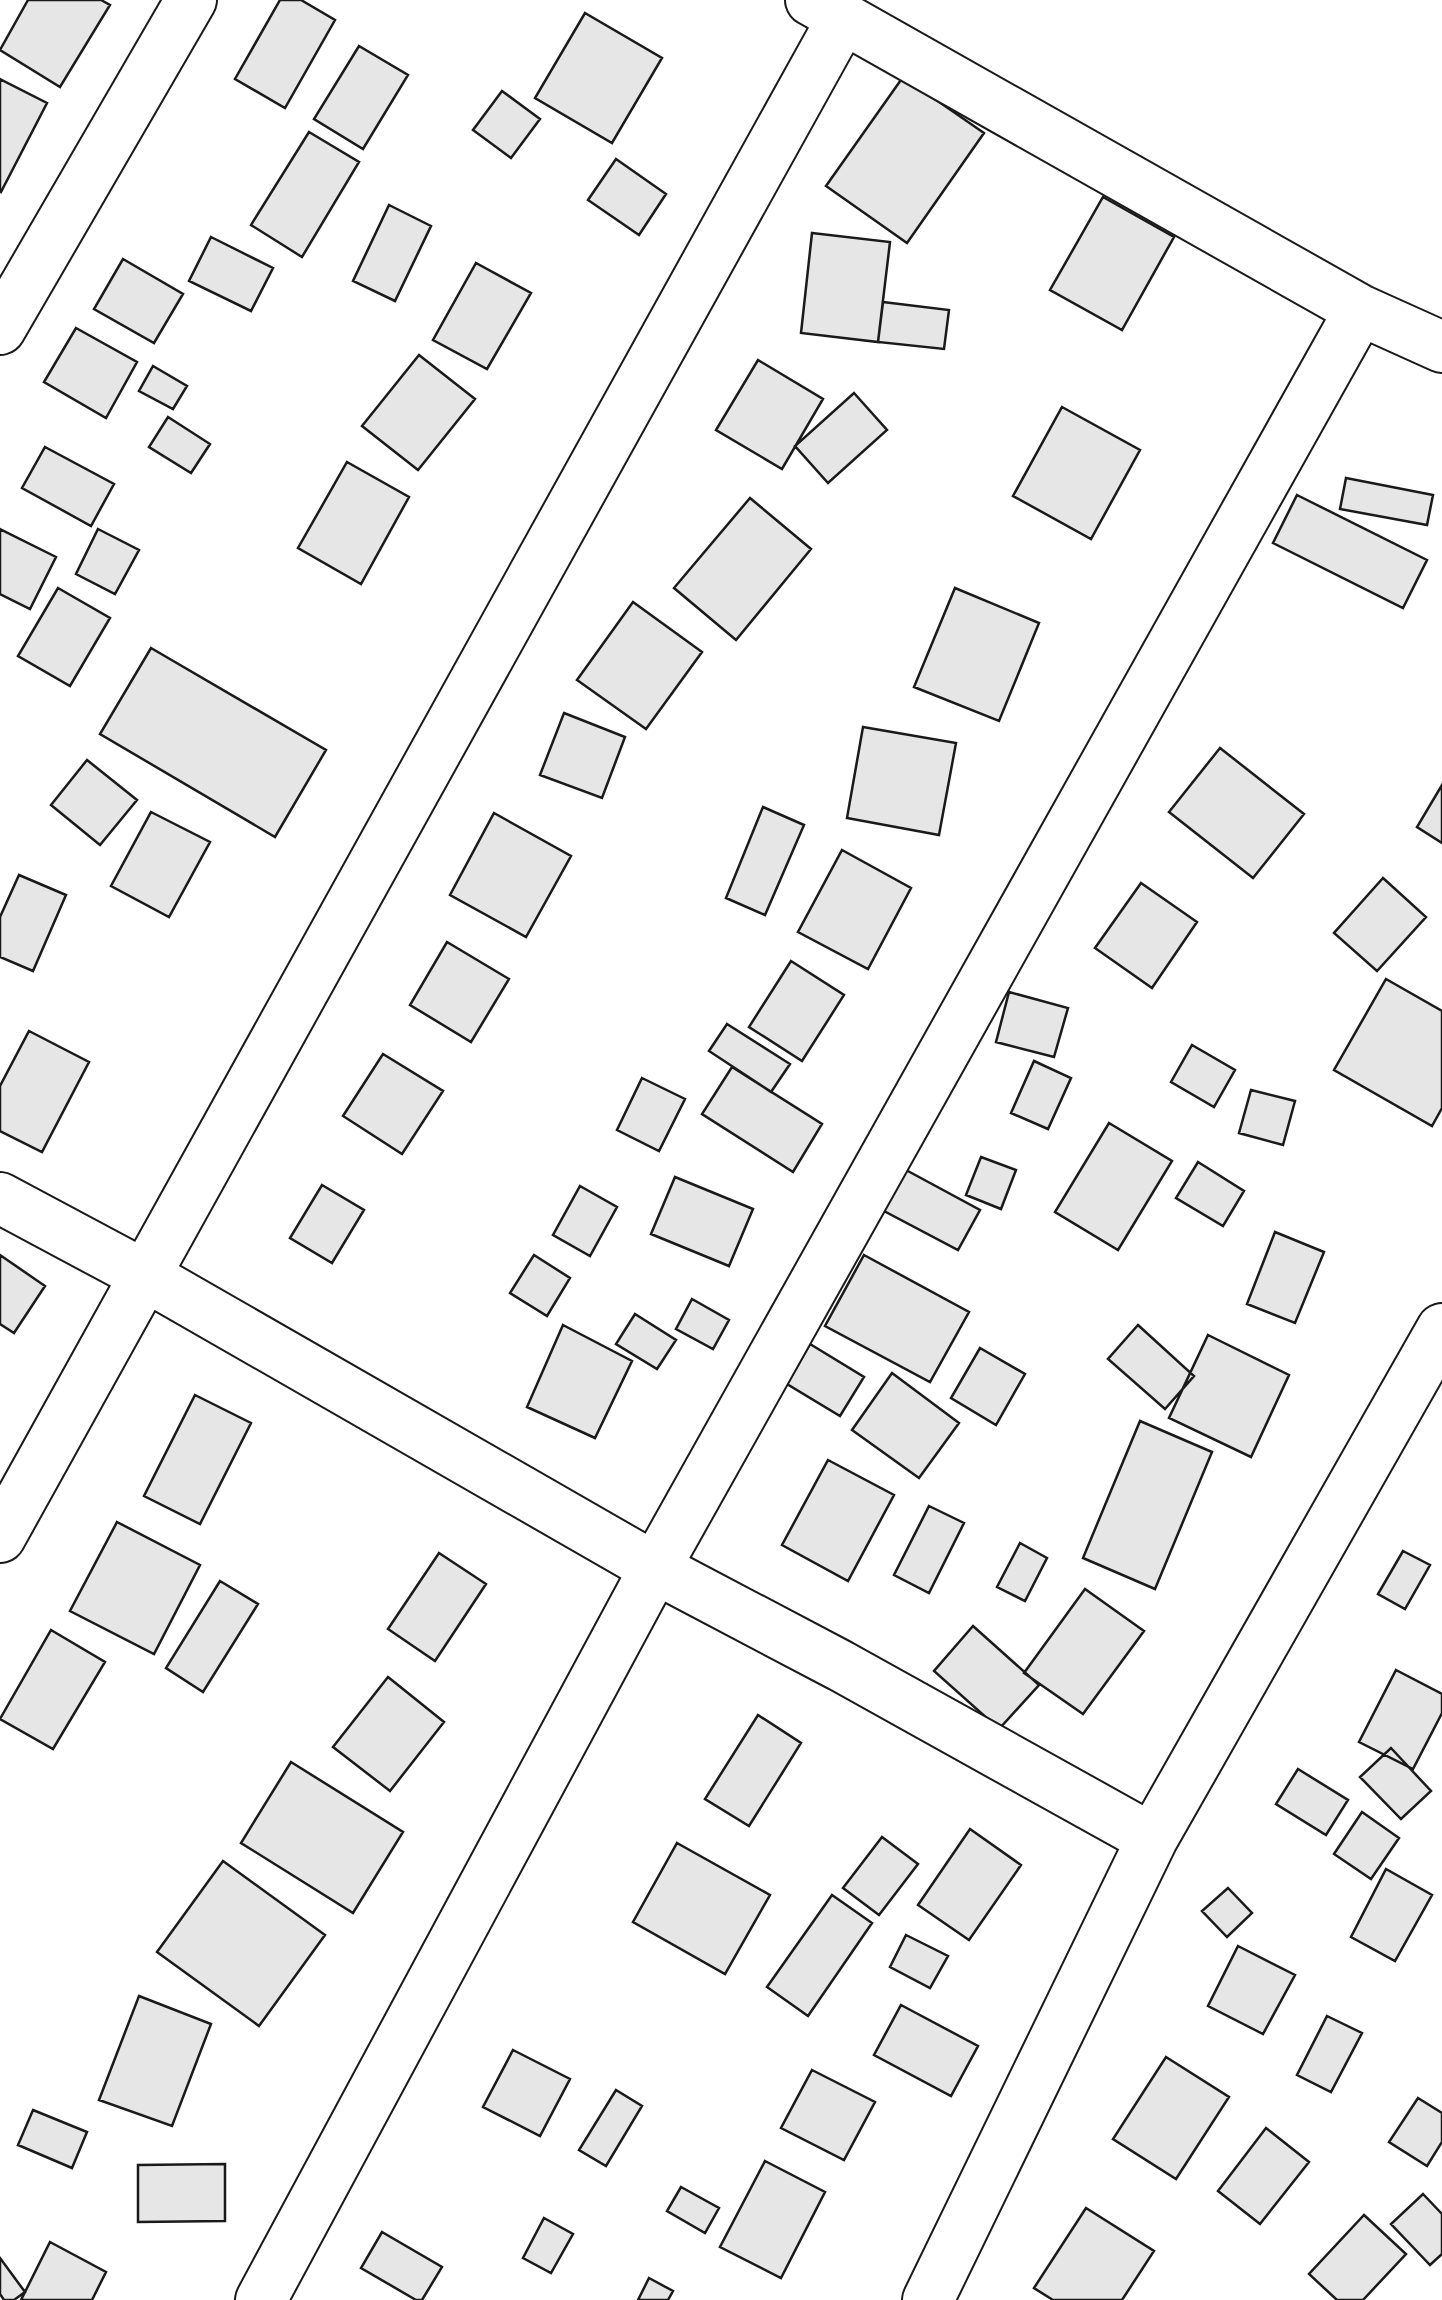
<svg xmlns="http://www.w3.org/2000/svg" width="1442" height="2300" font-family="Lato,sans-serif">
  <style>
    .building { fill: #e6e6e6; stroke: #1a1a1a; stroke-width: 2.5 }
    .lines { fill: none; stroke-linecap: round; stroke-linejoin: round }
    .minor-casing { stroke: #1a1a1a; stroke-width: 54 }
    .minor { stroke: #fff; stroke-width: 50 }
  </style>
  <rect width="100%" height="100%" fill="#fff"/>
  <path class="building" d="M28,0H101L110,5L60,87L0,50Z
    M280,0H301L335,20L285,108L235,79Z
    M585,13L662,58L612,143L535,98Z
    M359,46L408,75L363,149L314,119Z
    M903,77L984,133L907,243L826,186Z
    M0,79L47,103L1,192L0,191Z
    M502,91L540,119L511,158L473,130Z
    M309,132L359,162L302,257L251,225Z
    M616,159L666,194L639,235L588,200Z
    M1103,197L1174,237L1122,330L1050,290Z
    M389,205L431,226L395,301L353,281Z
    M812,233L890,242L878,342L801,333Z
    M211,237L273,268L251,311L189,281Z
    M123,259L183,294L154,343L94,309Z
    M476,263L531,293L487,369L433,340Z
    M883,302L949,310L944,349L878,342Z
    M76,328L137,362L106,418L44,382Z
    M419,355L475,399L418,470L362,426Z
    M758,360L823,399L782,469L716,430Z
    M153,366L187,386L173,409L139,391Z
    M854,393L887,430L828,483L795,446Z
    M1062,407L1140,450L1091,539L1013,496Z
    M168,417L210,444L191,473L149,447Z
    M45,447L114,484L91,526L22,488Z
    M347,462L409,497L361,584L298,548Z
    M1346,478L1433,495L1427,525L1340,509Z
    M1297,495L1427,560L1403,608L1273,543Z
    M750,498L811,549L736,640L674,588Z
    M0,529L56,557L30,609L0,594Z
    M98,529L139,550L115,594L76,574Z
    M58,588L110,618L70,686L18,656Z
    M955,588L1039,623L999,721L914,687Z
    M633,602L702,652L646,729L577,680Z
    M151,648L326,750L275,837L100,734Z
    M564,713L625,737L602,798L540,775Z
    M863,727L956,743L939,835L847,818Z
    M1220,748L1304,814L1253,878L1169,812Z
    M87,760L137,800L100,845L51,805Z
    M1442,785V843L1417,827Z
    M763,807L804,825L765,915L726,898Z
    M151,812L210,842L169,917L111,886Z
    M494,813L571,856L526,937L450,895Z
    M842,850L911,888L868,969L798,932Z
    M19,875L66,895L33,971L0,957V917Z
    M1383,878L1426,917L1377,971L1334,933Z
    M1141,883L1197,922L1152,988L1095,948Z
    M447,942L509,979L471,1042L410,1005Z
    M791,961L844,995L802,1061L749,1027Z
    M1386,979L1442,1011V1108L1432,1126L1334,1070Z
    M1009,992L1068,1008L1054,1057L996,1042Z
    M727,1024L790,1064L771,1092L709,1051Z
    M29,1031L89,1062L42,1152L0,1131V1086Z
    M1192,1045L1235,1070L1214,1107L1171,1082Z
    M383,1054L443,1091L402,1154L343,1116Z
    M1034,1061L1071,1078L1048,1129L1011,1113Z
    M732,1067L822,1124L793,1172L702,1114Z
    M642,1078L685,1099L659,1151L617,1130Z
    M1251,1090L1295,1101L1283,1145L1239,1133Z
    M1109,1123L1172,1161L1118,1250L1055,1212Z
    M981,1157L1016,1170L1001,1209L966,1195Z
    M1198,1162L1244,1191L1223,1226L1176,1198Z
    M906,1170L980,1210L958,1250L884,1211Z
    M675,1177L753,1209L729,1266L651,1234Z
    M322,1185L364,1210L332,1263L290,1238Z
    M580,1186L617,1207L590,1256L553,1235Z
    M1275,1232L1324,1252L1295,1323L1247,1304Z
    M0,1255L45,1286L14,1333L0,1324Z
    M534,1255L570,1278L547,1316L510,1293Z
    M864,1255L969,1312L930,1382L825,1326Z
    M692,1299L729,1320L713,1349L676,1329Z
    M635,1314L676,1340L657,1369L616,1344Z
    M563,1325L632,1361L595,1438L527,1407Z
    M1138,1325L1194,1376L1165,1409L1108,1359Z
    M1208,1335L1289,1375L1251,1457L1169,1418Z
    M810,1344L864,1377L840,1416L787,1384Z
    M980,1348L1025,1374L996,1425L951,1398Z
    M892,1373L959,1423L919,1478L852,1430Z
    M195,1395L251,1423L200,1524L144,1496Z
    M1140,1421L1212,1452L1155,1589L1083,1558Z
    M828,1460L894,1495L848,1581L782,1545Z
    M929,1506L964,1523L929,1593L894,1575Z
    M117,1522L200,1565L154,1654L70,1611Z
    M1020,1543L1047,1558L1025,1601L997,1587Z
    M1403,1551L1430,1565L1405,1609L1378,1594Z
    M439,1553L486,1584L435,1661L388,1629Z
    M220,1581L258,1604L203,1692L166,1668Z
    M1085,1589L1144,1631L1083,1714L1024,1673Z
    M973,1626L1039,1685L999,1729L934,1671Z
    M51,1630L105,1662L53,1749L0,1719Z
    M1396,1670L1442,1694V1713L1413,1769L1359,1742Z
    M388,1677L444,1722L390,1791L333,1747Z
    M758,1715L801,1743L749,1826L705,1799Z
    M1391,1748L1431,1791L1401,1819L1360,1777Z
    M291,1762L403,1832L353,1913L241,1843Z
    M1298,1769L1348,1800L1326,1835L1276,1804Z
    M1362,1812L1399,1838L1371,1879L1334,1854Z
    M970,1829L1021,1865L969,1940L918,1905Z
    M882,1837L918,1864L879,1915L843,1888Z
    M677,1843L770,1895L725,1974L633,1922Z
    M223,1861L325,1935L259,2026L157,1952Z
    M1386,1869L1432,1895L1395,1961L1351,1937Z
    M1228,1888L1252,1913L1227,1937L1202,1911Z
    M832,1895L872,1923L808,2016L767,1987Z
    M906,1935L948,1956L930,1988L890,1967Z
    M1238,1946L1295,1975L1263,2034L1208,2006Z
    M139,1996L211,2024L172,2126L99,2100Z
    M901,2005L978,2046L951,2096L874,2055Z
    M1327,2016L1362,2033L1331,2092L1297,2075Z
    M513,2050L570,2079L540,2136L483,2107Z
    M1166,2057L1229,2097L1176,2179L1113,2139Z
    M812,2070L875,2102L844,2160L781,2128Z
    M616,2090L642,2106L606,2166L579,2150Z
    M1418,2098L1442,2113V2142L1427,2166L1389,2142Z
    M33,2110L87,2132L72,2168L18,2145Z
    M1266,2128L1309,2162L1260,2224L1218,2191Z
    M765,2161L825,2192L781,2278L720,2247Z
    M225,2164V2221L138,2222V2165Z
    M681,2187L719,2208L705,2233L667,2211Z
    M1423,2194L1442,2214V2254L1430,2265L1391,2224Z
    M1086,2208L1154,2251L1122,2300H1053L1034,2288Z
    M1364,2215L1406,2254L1363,2300H1337L1309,2274Z
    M544,2218L573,2234L551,2273L523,2258Z
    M382,2232L442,2267L422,2300H416L361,2268Z
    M50,2242L106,2272L92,2300H21Z
    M0,2258L25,2292L14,2300H4L0,2294Z
    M649,2278L673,2291L668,2300H638Z"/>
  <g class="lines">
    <g class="minor-casing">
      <path id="minor" d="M811,0L1360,310L1442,347
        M0,329L191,0
        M0,1198L146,1276L655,1568L841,1666L1152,1839
        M0,1537L843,18
        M261,2300L655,1568L1360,310
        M928,2300L1152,1839L1442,1329"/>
    </g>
    <use href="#minor" class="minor"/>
  </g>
</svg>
